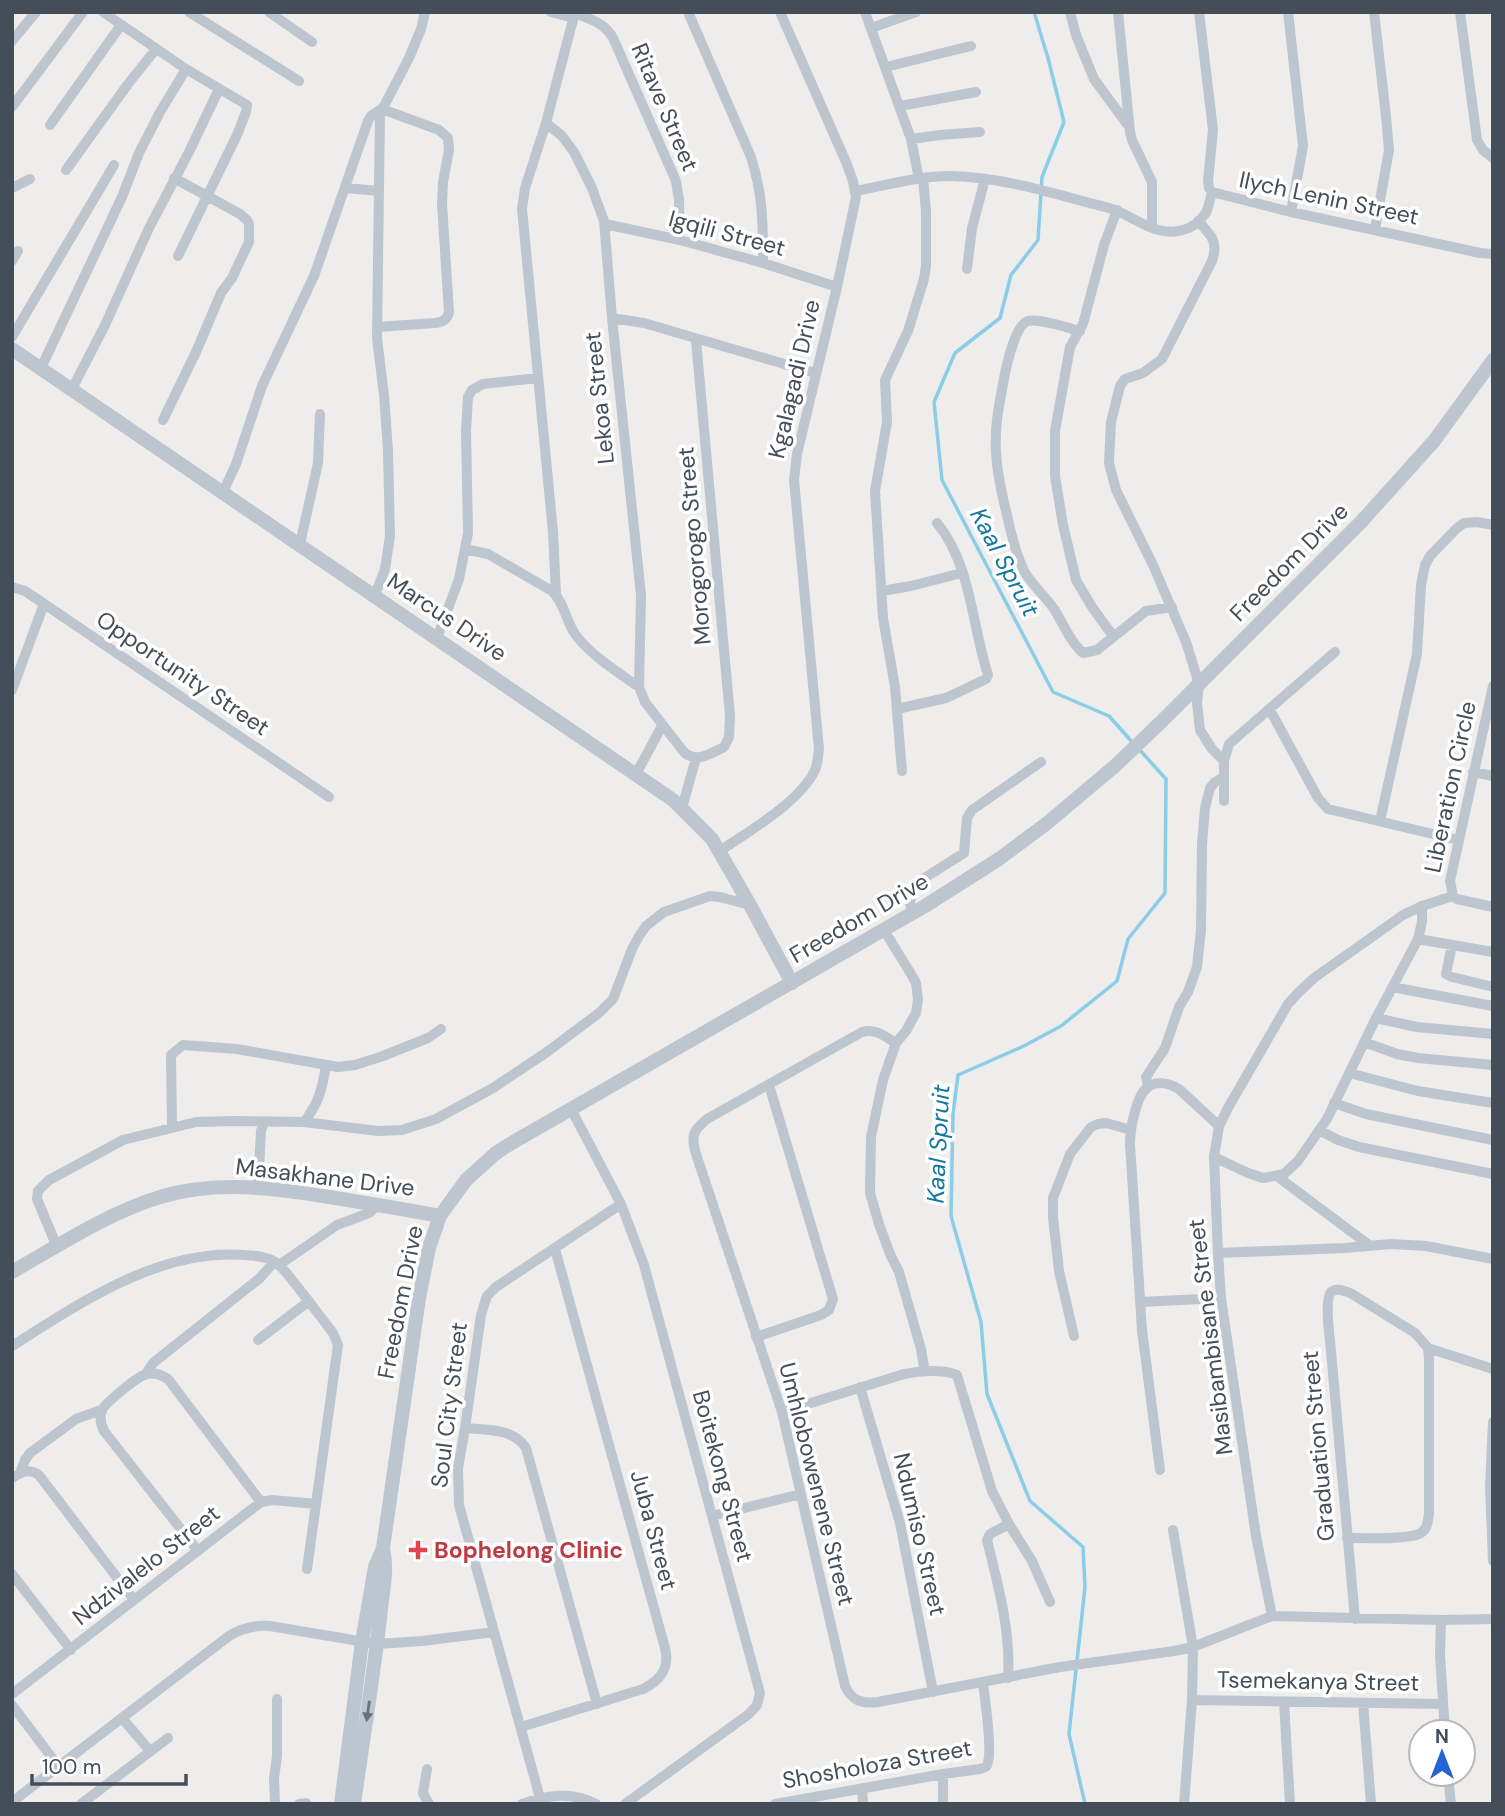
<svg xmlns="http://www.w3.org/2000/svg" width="1505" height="1816" font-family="'DM Sans',sans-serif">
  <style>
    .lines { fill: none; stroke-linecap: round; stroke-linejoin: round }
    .stream { stroke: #8bcde6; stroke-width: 3.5 }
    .minor { stroke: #bdc5ce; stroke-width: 10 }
    .tertiary { stroke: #bdc5ce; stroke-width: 14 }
    .oneway { fill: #69727b }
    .health-dot { fill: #e0444e; stroke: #fff; stroke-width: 2.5 }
    .labels { text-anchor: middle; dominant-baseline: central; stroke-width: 7; stroke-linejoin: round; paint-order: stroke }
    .street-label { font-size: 23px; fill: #454e58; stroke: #fff }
    .health-label { font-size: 23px; font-weight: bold; fill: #be3a42; stroke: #fff; text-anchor: start }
    .water-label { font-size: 24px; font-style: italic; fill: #14779c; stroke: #fff }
  </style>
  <rect width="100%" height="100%" fill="#efecec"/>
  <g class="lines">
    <path class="stream" d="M1034,12L1048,58L1064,122L1042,177L1038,240L1011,275L1000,318L955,353L934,402L942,480L1053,692L1109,716L1133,743
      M1085,1804L1069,1734L1085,1587L1083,1547L1030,1501L987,1394L981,1322L951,1216L953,1114L958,1075L1024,1046L1061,1026L1117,981L1128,939L1165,893L1166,779L1138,748"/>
    <path class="minor" d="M103,12L186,69L247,105L246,112L237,135L178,256
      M189,12L299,81
      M269,12L312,42
      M551,12L573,18
      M688,12L751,157C763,194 763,224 763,263
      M865,12L911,139L919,179
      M1070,12L1076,35L1094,79L1127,124
      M1118,12L1130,132L1132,140L1152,182V228
      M1199,12L1213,130L1208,181L1209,188L1212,192L1291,212L1480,253L1493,254
      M1288,12L1303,146L1291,212
      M1374,12L1386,116L1389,150L1375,229
      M1460,12L1477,140L1483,150L1493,158
      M574,13C590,19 605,23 613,38L676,181L679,200L680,240
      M871,28L916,12
      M12,41L36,12
      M886,67L971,46
      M900,106L976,92
      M12,107L83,12
      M546,123L562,136L574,152L592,188L604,221L612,318L641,595L639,687L645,702L683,751C695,764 710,754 724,747L729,737L730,716L696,340
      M50,125L121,25
      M911,139L940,135L980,132
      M66,170L128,84L156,49
      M12,188L30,179
      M345,188L379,191
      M856,191C887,185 919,176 951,176C1005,177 1057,195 1109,208C1126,213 1139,224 1155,229C1173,235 1194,231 1205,214C1209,208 1210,199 1212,192
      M1198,221C1211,235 1219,242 1212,261L1162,359L1143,373L1125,379L1120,386L1111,422L1109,463L1116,490L1153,565L1186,642L1199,684L1197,703L1200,730L1212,749L1224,761
      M605,224L680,240L763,263L837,287
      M12,261L18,251
      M967,269L972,228L985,179
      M612,318L644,323L815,373
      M377,327L435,323C443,322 447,320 449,312L442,204L443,182L449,150L448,138L439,130L382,109
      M1080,331C1068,328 1039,318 1028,321C1016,325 1009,357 1006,368C1001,396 994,424 996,452C997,474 1002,495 1007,515C1011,534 1016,554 1024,571C1032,585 1045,596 1054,609C1063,623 1070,642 1083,653L1097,650L1146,611L1172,607
      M12,337L114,165
      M41,368L122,197L139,153L160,112L186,69
      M72,389L105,325L149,228L189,152L219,89
      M163,420L196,352L221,293L232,278L249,242V224L247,220L240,214L174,178
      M223,492L236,464L262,386L314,276L368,121L371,116L383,108L409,58L421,29L425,12
      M300,544L318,463L320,414
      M465,549L488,554L552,591C564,602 566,621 575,634C589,654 619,673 639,687
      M12,587L25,591L37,599L329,797
      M882,591L911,586L962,573
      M375,595L385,569L390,536L388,451L384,395L377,338L380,112
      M556,595L553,532L522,209L525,188L546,123L575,12
      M1113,636L1092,607L1076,580L1063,525L1055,476V431L1070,347L1083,324L1104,245L1117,210
      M437,638L459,579L468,533L466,431L468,397L472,390L483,384L538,378
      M12,690L44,604
      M897,709L946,698L986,679L988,675C972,626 971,564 937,523
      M1270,710L1318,798L1328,809L1458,840
      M902,771L895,687L883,618L875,491L887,422L885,380L908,331L924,279L926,266V211L923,178
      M1473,772L1493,776
      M636,774L662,726
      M1224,801V761L1229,744L1335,652
      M682,808L696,758
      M1380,821L1417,654L1421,585L1425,565L1430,556L1456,529L1464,523L1477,522L1493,525
      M720,851C749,831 800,802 815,770C818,763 818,756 819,749L794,480L797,454L837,287L856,197L853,181L846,162L780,12
      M1453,896L1450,881L1493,686
      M912,914L910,902L915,884L964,853L967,818L972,810L1041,762
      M884,930L911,974L916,983L918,999L916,1013L906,1031L896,1043L883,1080L871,1137L870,1193L879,1224L890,1254L899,1272L921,1349L924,1367L921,1371
      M1418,939L1493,952
      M1452,945L1446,974L1452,977L1493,987
      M1392,987L1493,1006
      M1376,1018L1417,1027L1493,1034
      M1364,1042L1397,1054L1418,1058L1493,1065
      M896,1043C884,1036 875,1028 862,1032L707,1119C694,1130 691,1134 695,1151L782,1412L845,1686C852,1701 862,1704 878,1702L1060,1667L1174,1651L1193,1647L1272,1616L1441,1620L1493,1619
      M1349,1073L1418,1091L1493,1103
      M1148,1086L1146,1077L1165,1048L1179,1007L1188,992L1197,967L1201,930L1202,844L1205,808L1210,788L1215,782L1224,777
      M1334,1103L1366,1114L1493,1140
      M571,1109L621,1204L644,1265L760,1693L757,1705L749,1714L625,1804
      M304,1122C319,1103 322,1089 326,1066
      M172,1128L171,1055L183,1045L237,1049L338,1067L355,1065L383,1056L428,1038L441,1029
      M1319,1130L1338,1140L1359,1147L1493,1174
      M1214,1157L1248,1173L1263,1178L1284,1174L1298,1161L1327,1119L1376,1018L1418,939L1422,922V906
      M1278,1177L1369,1245
      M258,1188L261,1131L264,1122
      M57,1247L37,1199L38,1191L49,1180L123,1140L196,1122L234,1121L304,1122L378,1131L402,1130L436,1119L493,1088L547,1052L599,1013L613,999L632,949L639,936L646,926L664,912L710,896L720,897L750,905
      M1218,1253L1345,1248L1391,1244L1426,1246L1493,1259
      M279,1265L337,1225L369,1213L379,1204
      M1140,1302L1221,1298
      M1074,1336L1059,1271L1053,1217V1198L1070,1154L1091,1127L1098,1124L1106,1123L1131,1130
      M756,1337L821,1315L829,1310L833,1299L769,1085
      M258,1340L309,1301
      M12,1346C80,1303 160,1248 244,1255C255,1256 266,1256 275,1262C284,1268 290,1278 297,1286C309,1302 321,1317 333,1333L338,1345L307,1569
      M1428,1348L1493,1369
      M146,1374L153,1363L260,1278L274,1262
      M860,1387L900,1523L933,1692
      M782,1412L904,1374C919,1371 943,1369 957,1375L992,1491L1009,1524L1032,1561L1050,1602
      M1493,1422L1490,1487L1493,1561
      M465,1428C487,1430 513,1428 526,1448L597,1704
      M1160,1470L1142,1330L1130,1144C1130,1130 1136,1095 1148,1087C1157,1080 1170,1084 1179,1089L1219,1126
      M20,1473L25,1460L30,1453L76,1419L101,1410
      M12,1478C21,1472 29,1468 39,1475L134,1600
      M712,1516L801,1494
      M1173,1530L1193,1647L1192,1700L1184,1804
      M1347,1538C1363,1538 1410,1540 1421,1533C1428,1528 1428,1520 1429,1513V1358L1428,1348L1415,1333L1352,1294C1346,1291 1337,1287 1331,1292C1324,1300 1330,1339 1331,1351C1339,1440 1347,1530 1355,1619
      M198,1551L104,1431C100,1423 99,1416 103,1408C110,1400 137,1376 147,1374C155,1372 162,1375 168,1379L261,1502
      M12,1574L71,1650
      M1272,1616L1256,1536L1221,1298L1218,1253L1214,1157L1219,1126L1229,1106L1288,1004L1299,992L1314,978L1403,915L1422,906L1453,896L1457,899L1493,907
      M1441,1620L1440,1655L1445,1732
      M1008,1678C1011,1631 998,1585 987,1540L990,1534L1009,1524
      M12,1694L261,1502L272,1500L316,1504
      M1192,1700L1443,1704
      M1284,1702L1290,1804
      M1363,1703L1371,1804
      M12,1705L59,1767
      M122,1718L150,1751
      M521,1727L643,1689C661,1680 670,1668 665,1648L555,1249
      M427,1769L423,1793L429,1804
      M943,1774V1804
      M1448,1774L1451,1804
      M862,1788L863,1804
      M540,1798L459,1505L458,1469L465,1428L481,1315L487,1296L496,1287L621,1204
      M12,1802L229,1636C242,1628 255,1625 270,1626L377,1644L422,1641L494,1632
      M81,1804L168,1738
      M275,1804L274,1778L277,1756V1699
      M299,1804L306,1803
      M522,1804C547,1795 572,1791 596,1804
      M775,1804L943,1774L980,1769C985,1767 987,1768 988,1762C992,1750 985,1698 983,1683"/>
    <path class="tertiary" d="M12,349L673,800L712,839L750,905L792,983
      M12,1272C59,1245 108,1213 160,1197C216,1180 273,1188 329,1197C366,1203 403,1209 440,1216
      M341,1804L362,1642L375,1567L383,1548L419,1298L429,1248L440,1216L466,1180L496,1153L510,1144L925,906L999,859L1046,824L1115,766L1162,721L1361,522L1434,441L1493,360
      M354,1804C363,1739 374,1674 381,1609C383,1589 388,1569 383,1549"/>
  </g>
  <defs><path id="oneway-solid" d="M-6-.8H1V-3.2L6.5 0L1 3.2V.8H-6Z" transform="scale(1.75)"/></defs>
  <use class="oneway" href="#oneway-solid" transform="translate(368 1711) rotate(98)"/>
  <path class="health-dot" d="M414.5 1539.5h7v7h7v7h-7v7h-7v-7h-7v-7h7z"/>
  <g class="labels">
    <g class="street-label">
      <text transform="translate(665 107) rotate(67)">Ritave Street</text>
      <text transform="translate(1329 198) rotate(12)">Ilych Lenin Street</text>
      <text transform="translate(727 233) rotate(15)">Igqili Street</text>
      <text transform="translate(794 379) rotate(-77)">Kgalagadi Drive</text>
      <text transform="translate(599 398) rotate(-96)">Lekoa Street</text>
      <text transform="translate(694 546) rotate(-95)">Morogorogo Street</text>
      <text transform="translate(1289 562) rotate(-45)">Freedom Drive</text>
      <text transform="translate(447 617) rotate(34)">Marcus Drive</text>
      <text transform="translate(183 673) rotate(34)">Opportunity Street</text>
      <text transform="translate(1450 787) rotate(-78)">Liberation Circle</text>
      <text transform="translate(859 918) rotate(-30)">Freedom Drive</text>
      <text transform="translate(325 1177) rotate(7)">Masakhane Drive</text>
      <text transform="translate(400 1302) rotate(-79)">Freedom Drive</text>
      <text transform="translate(1210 1337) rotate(-97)">Masibambisane Street</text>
      <text transform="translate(449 1405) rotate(-83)">Soul City Street</text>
      <text transform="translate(1318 1446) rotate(-95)">Graduation Street</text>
      <text transform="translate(723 1476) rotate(75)">Boitekong Street</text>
      <text transform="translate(817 1484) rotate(76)">Umhlobowenene Street</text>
      <text transform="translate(654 1530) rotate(75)">Juba Street</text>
      <text transform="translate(920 1534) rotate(77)">Ndumiso Street</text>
      <text transform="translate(146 1565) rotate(-38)">Ndzivalelo Street</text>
      <text transform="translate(1318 1681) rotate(1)">Tsemekanya Street</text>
      <text transform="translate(877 1764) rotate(-10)">Shosholoza Street</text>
    </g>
    <g class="health-label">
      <text x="434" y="1550">Bophelong Clinic</text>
    </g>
    <g class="water-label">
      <text transform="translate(1005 562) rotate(62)">Kaal Spruit</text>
      <text transform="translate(938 1144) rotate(-87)">Kaal Spruit</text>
    </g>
  </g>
  <rect width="1505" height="1816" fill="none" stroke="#454e58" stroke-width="28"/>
  <g transform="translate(1442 1753)"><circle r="33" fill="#ffffff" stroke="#b5b8bc" stroke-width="2"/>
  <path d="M0-5L12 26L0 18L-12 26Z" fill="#2364d2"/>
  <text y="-10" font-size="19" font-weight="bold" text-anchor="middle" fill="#454e58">N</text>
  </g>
  <path d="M32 1774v10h154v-10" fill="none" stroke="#454e58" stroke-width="3.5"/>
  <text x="42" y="1774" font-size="21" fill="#454e58" stroke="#ffffff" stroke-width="5" paint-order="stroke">100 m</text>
</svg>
